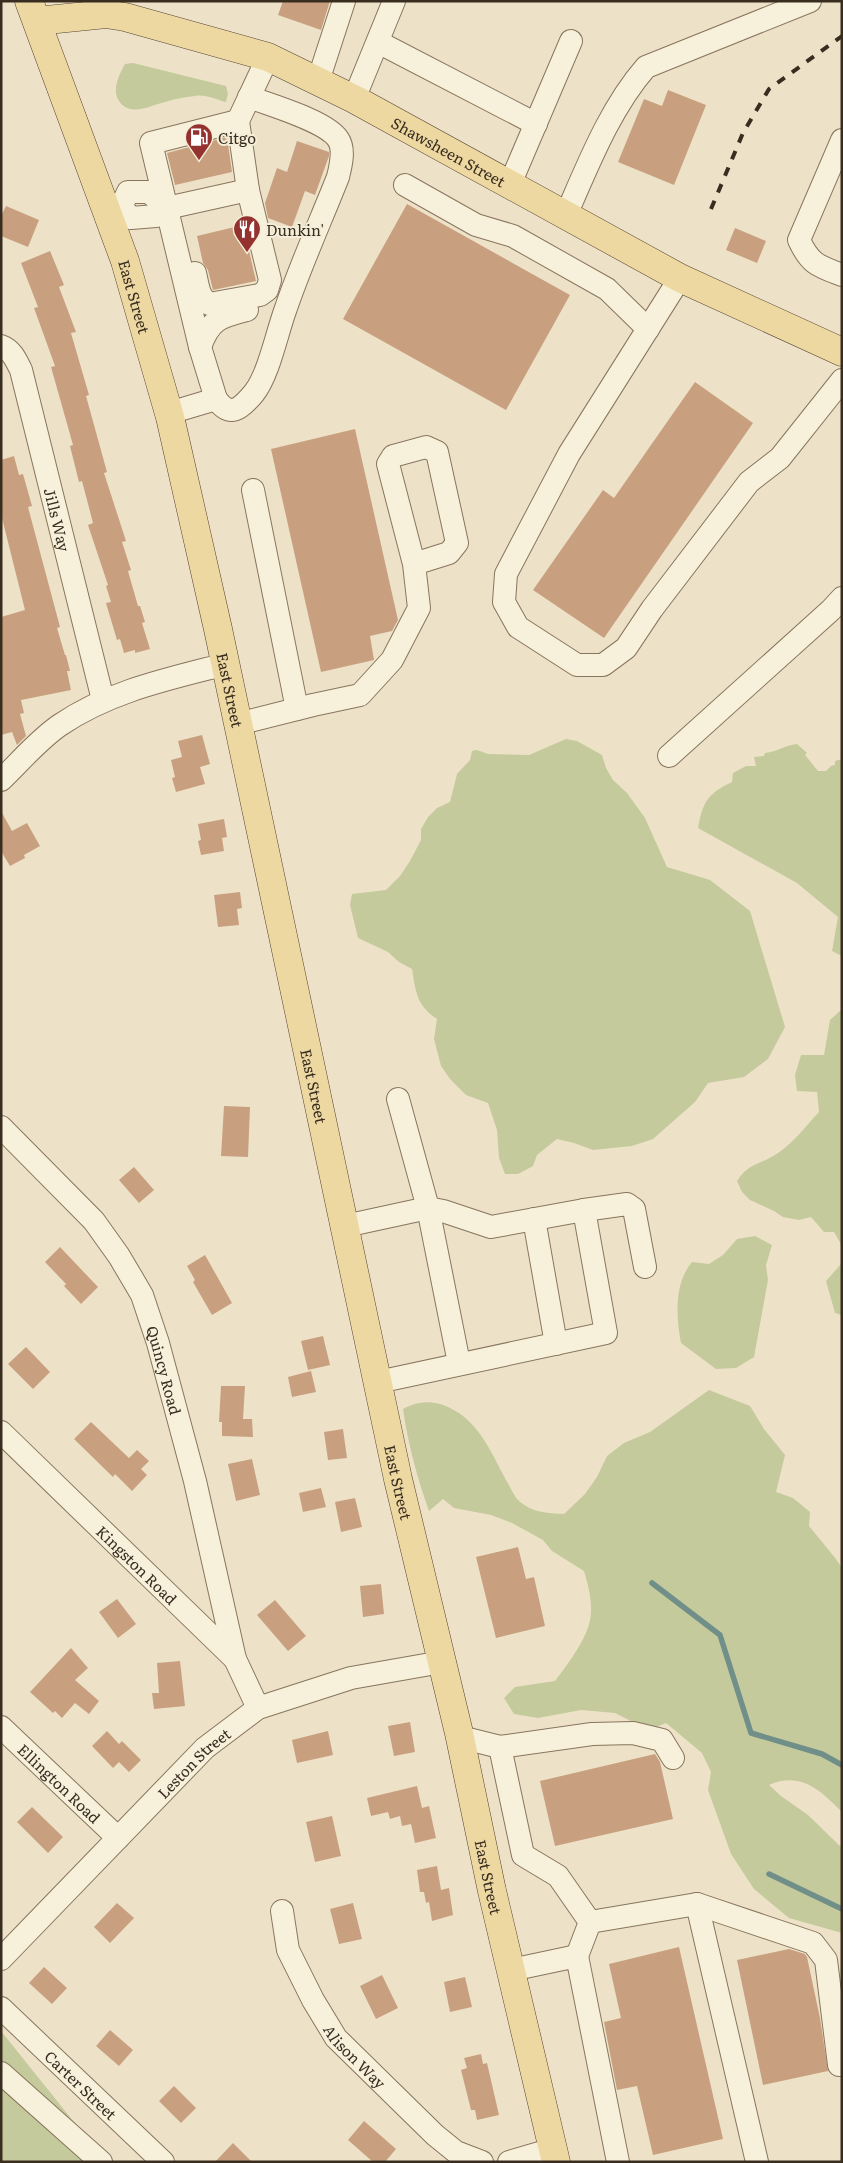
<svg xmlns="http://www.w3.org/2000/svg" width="843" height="2163" font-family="Literata,serif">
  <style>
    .green { fill: #c4ca9c }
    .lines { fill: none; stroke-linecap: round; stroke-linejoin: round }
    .stream { stroke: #6f8f88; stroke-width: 5.5 }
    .building { fill: #c9a07f }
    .minor-casing { stroke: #88755d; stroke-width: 24 }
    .major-casing { stroke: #564331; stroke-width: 29 }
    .minor { stroke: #f7f0db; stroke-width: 22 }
    .major { stroke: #edd8a2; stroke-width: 28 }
    .rail { stroke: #392d20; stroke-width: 4; stroke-dasharray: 9 9; stroke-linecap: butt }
    .labels { text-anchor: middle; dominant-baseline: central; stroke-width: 4; stroke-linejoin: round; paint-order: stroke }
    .poi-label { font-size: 15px; fill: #392d20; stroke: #f4edd7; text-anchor: start }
    .street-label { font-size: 15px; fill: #392d20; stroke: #f4edd7 }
  </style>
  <rect width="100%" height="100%" fill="#ede2c8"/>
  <path class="green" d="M133,63L226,86L228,94L226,102C217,100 205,94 195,96C185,97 174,99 165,102C150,106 126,119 117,97C113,87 120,73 125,64Z
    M566,739L577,741L602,755L606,768L613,780L627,793L645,818L667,867L710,880L750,911L785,1027L768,1059L744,1077L708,1083L695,1102L653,1139L632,1146L593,1150L574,1143L557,1139L537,1155L533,1166L518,1174H505L499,1158L497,1130L488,1103L466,1095L450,1079L441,1066L434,1039L437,1019C416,1005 416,992 412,969L399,962L388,952L358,938L350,905L352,894L386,890L400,876L410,861L421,840V829L428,817L437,808L450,802L457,774L470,760L472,751L477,750L488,754L529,755Z
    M797,744L807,753L805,755L818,771H826L831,766L835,765V761L842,759V956L832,951L838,917L797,883L698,828C703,802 707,794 732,782L733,773L746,766H756L754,757L764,756L765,753C777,752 785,745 797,744Z
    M842,1009V1246L834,1232H824L811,1217L799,1220L783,1217L774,1211L750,1200L742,1192L737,1181C749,1162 761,1165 778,1153C794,1142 806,1126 819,1112L817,1092L797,1091L795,1075L801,1055H824L830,1020Z
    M755,1236L772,1245L766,1265L768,1280L754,1357L736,1368L716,1369L681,1343C676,1317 674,1283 692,1262L709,1264L723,1255L737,1239Z
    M842,1263V1315L835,1313L826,1281Z
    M709,1390L750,1406L764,1429L785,1455L776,1492L793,1498L810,1512L809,1526L836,1559L842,1568V1812C821,1791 801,1771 769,1785L781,1796L808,1815L842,1848V1933L789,1918L754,1889L731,1854L708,1790L711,1772L702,1753L666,1723L649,1730L615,1713L581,1710L538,1718L514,1714L504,1698L515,1687L555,1681C566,1667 585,1641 589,1624C594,1607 589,1588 584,1571L552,1551L543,1540L512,1523L491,1515L454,1508L443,1499L429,1511C417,1477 408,1444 403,1409C415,1402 430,1400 443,1405C477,1417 490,1450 506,1480C510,1486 513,1495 518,1500C532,1513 547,1513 564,1514L585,1494L597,1477L607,1456L624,1443L650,1432Z
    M1,2031L90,2142L115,2162H1Z"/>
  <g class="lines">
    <path class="stream" d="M652,1583L720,1635L751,1733L822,1754L842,1765
      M769,1874L842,1909"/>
  </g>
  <path class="building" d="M283,1H330L321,30L278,15Z
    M668,90L706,105L674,185L618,162L644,99L662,106Z
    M227,137L232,172L175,185L167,153Z
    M297,141L329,152V156L315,195L305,191L292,227L268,218L265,203L277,168L287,172Z
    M407,204L570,295L506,410L343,319Z
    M6,206L39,220L28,247L1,236V216Z
    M243,225L256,281L213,290L208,270L203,263L197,236Z
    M735,228L766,241L757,263L726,250Z
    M50,251L64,285L59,287L76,332L71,333L89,395L86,396L107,472L104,473L126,541L122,542L131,570L128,571L138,606H140L145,622L142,623L150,649L135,653V650L124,653L120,639L117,640L106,603L111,602L106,586L108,585L88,525L93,523L82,481L79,482L70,446L73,445L51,367L55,366L34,308L38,307L21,263Z
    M695,382L753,423L604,638L533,590L603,490L614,498Z
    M355,429L398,620L392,631L370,636L374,660L321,672L271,449Z
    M14,456L19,475L23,474L32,506L28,507L60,627L57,628L65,655H66L70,671H67L71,690L21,700L24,713L20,714L26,736L17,745L12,732L1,735V617L25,610L1,514V460Z
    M202,735L210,764L200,767L205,784L176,792L172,778L175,777L171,760L182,757L178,741Z
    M1,811L12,831L27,823L40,846L24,855L25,858L10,866L1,851Z
    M224,819L227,837L222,838L224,851L201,855L198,841L201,840L198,824Z
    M240,892L242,908L237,909L239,925L218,927L214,895Z
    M224,1106L250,1107L248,1157L221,1156Z
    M134,1167L154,1190L139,1203L119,1180Z
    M60,1247L98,1287L81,1304L64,1286L66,1284L45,1262Z
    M205,1255L232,1303L212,1315L193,1282L195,1280L187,1266Z
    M323,1336L330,1365L308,1370L301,1341Z
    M26,1347L50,1372L33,1389L8,1364Z
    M311,1371L316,1392L292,1397L288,1377Z
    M221,1386H245L243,1419H252L253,1437L222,1436V1422H219Z
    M91,1422L129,1458L137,1450L149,1461L141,1469L147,1475L132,1491L115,1474L113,1477L74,1439Z
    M343,1429L347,1458L328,1460L324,1432Z
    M252,1459L260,1495L236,1501L228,1464Z
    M321,1488L326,1507L303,1512L299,1493Z
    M355,1498L362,1527L341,1532L335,1502Z
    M518,1547L526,1579L534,1577L545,1626L496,1638L476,1557Z
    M381,1584L384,1614L363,1617L360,1586Z
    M117,1599L136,1624L118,1638L99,1612Z
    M275,1600L306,1636L288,1651L257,1615Z
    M71,1648L88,1668L75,1680L99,1701L89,1714L75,1703L62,1718L55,1711L53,1713L30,1692Z
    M180,1661L185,1706L154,1709L152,1693H159L157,1663Z
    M410,1722L415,1752L394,1756L388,1726Z
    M107,1731L119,1744L122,1741L141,1760L129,1772L119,1762L113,1768L92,1746Z
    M328,1731L333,1755L297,1763L292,1740Z
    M655,1754L660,1762L673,1819L555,1846L540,1781Z
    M417,1786L422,1808L429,1806L436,1838L415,1843L411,1824L402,1826L400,1816L390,1819L388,1812L371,1816L367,1798Z
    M32,1807L63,1837L48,1853L17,1822Z
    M332,1816L341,1856L315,1862L306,1822Z
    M437,1866L441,1890L449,1888L453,1915L432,1921L429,1902L426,1903L424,1892H420L417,1870Z
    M117,1903L134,1918L110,1943L94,1927Z
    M353,1903L362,1939L339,1944L330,1909Z
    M679,1947L723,2139L653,2155L637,2086L617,2090L604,2022L621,2018L609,1964Z
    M789,1949L805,1954L807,1957L820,2018L828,2071L763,2085L737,1960Z
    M44,1967L67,1988L52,2004L29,1983Z
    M382,1975L398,2008L376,2019L360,1986Z
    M465,1977L472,2007L450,2012L444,1982Z
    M110,2030L133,2050L119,2066L96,2046Z
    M481,2054L483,2064L487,2063L499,2115L477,2120L475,2110H471L461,2070L467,2068L464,2058Z
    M174,2086L196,2108L181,2123L159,2101Z
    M364,2121L396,2149L385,2162H373L348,2140Z
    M233,2143L252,2162H215Z"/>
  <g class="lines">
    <g class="minor-casing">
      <g id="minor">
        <path d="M378,42L536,124"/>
        <path d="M318,81L344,1"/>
        <path d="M354,99L394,1"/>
        <path d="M842,140L799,240C810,264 818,266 842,275"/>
        <path d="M510,184L571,41"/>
        <path d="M405,185L476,225L513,236L607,289L648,329"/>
        <path d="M106,207H121L131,218L156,216L167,208L248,190"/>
        <path d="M121,207L128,192H149L167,208"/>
        <path d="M566,215C588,165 610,108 646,67L810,1"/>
        <path d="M195,273C198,285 198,297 209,304L260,295L267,290L270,280L248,190L238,121L268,57"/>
        <path d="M680,278L569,454L506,574L504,602L518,627L577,665H603L626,648L652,609L749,482L780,458L842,380"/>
        <path id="s1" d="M1,346C12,350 16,360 21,370L103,700"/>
        <path d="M200,347C210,319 220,317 247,310"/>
        <path d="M216,399C230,418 240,410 254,393C269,374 277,332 286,308C301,264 321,220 338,177C341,165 345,149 338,139C326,121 270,105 249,97"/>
        <path d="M169,413L216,399L200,347L151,143L238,121"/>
        <path d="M253,490L297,709"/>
        <path d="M238,724L313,705L360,695L392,660L419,608L414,564L388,464L393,456L426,447L437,452L457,543L449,553L414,564"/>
        <path d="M669,756L831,610L842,598"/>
        <path d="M1,780C20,762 38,740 60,725C110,691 168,679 226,664"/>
        <path d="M398,1099L428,1208L459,1363"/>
        <path id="s2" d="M1,1127L94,1221L119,1256L142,1295L158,1343L195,1481L235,1659"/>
        <path d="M584,1210L627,1204L634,1209L645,1267"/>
        <path d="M534,1219L556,1344"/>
        <path d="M345,1226L428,1208L443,1211L491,1227L584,1210L606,1333L378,1382"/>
        <path id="s3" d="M1,1432L235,1659L258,1708"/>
        <path id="s4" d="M1,1727L118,1838"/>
        <path d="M460,1737L500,1747L523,1855L558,1876L590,1922"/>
        <path d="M500,1747L592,1734L633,1733L662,1740L673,1758"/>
        <path d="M697,1904L813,1943L826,1960L839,2065"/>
        <path id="s5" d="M282,1911L288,1950L313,2000L336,2038L435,2135L456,2152L482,2162"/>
        <path d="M577,1956L590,1922L697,1904L757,2162"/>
        <path id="s6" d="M1,1959L205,1748L258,1708L351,1678L442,1662"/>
        <path d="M511,1970L577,1956L618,2162"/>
        <path id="s7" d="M1,2008L163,2162"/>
        <path d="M1,2073L101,2162"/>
        <path d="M509,2162L553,2149"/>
      </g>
    </g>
    <g class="major-casing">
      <g id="major">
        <path id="s8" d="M29,1L125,261L170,417L218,629L398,1479L459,1733L492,1891L556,2162"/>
        <path id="s9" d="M37,21L106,14L125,17L268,57L354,99L680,278L842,352"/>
      </g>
    </g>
    <use href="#minor" class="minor"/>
    <use href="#major" class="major"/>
    <path class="rail" d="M711,209L743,133L769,89L842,36"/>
  </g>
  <defs>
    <g id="fuel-pin" transform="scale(1.4375)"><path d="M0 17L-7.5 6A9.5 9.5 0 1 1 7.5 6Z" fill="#943230" stroke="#f4edd7"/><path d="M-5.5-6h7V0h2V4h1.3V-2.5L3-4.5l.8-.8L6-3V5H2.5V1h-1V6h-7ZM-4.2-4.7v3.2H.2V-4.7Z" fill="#fff"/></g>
    <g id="restaurant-pin" transform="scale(1.4375)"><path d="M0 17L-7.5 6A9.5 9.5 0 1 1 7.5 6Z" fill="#943230" stroke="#f4edd7"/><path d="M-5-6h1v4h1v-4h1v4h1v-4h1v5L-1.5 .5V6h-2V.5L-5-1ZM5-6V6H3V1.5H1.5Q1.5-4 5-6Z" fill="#fff"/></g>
  </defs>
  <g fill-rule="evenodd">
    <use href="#fuel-pin" x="199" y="137"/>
    <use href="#restaurant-pin" x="247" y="229"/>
  </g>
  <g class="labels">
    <g class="poi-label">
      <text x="218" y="137">Citgo</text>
      <text x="266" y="229">Dunkin'</text>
    </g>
    <g class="street-label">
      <text stroke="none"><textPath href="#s9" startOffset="441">Shawsheen Street</textPath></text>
      <text stroke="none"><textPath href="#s8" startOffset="314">East Street</textPath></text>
      <text stroke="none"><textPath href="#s1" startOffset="186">Jills Way</textPath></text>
      <text stroke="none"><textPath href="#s8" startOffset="719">East Street</textPath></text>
      <text stroke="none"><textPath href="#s8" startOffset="1124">East Street</textPath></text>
      <text stroke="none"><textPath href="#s2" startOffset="299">Quincy Road</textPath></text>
      <text stroke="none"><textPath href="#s8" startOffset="1529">East Street</textPath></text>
      <text stroke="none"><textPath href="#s3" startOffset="190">Kingston Road</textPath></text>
      <text stroke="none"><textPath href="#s6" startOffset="275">Leston Street</textPath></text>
      <text stroke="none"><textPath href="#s4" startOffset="81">Ellington Road</textPath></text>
      <text stroke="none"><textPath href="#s8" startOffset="1934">East Street</textPath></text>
      <text stroke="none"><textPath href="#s5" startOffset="166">Alison Way</textPath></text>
      <text stroke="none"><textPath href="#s7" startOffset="111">Carter Street</textPath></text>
    </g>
  </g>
  <rect width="843" height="2163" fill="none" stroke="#392d20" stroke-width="5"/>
</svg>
